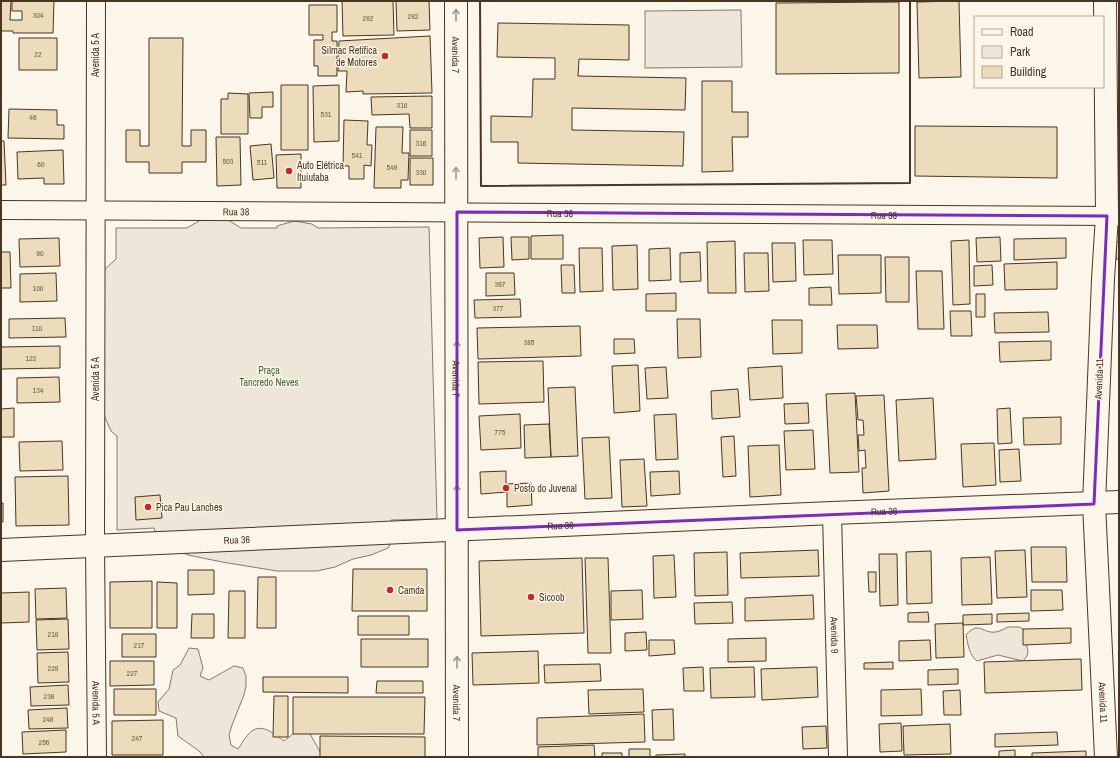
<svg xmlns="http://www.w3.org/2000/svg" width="1120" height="758" font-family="'Archivo Narrow',sans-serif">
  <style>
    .green { fill: #ede6d9; stroke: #887966 }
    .building { fill: #ecdcbc; stroke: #4a3520 }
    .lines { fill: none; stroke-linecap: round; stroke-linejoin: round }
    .street-casing { stroke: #4a3520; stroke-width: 20 }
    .secondary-casing { stroke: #4a3520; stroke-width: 24 }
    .street { stroke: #fbf6e9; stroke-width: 18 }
    .secondary { stroke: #fbf6e9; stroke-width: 22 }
    .wall { stroke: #4a3520; stroke-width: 2 }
    .oneway { stroke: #a29684 }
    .marked { fill: none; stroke: #7b2cbf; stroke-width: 3; stroke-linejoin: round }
    .poi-dot { fill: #c62828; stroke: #fbf6e9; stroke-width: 1.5 }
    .labels { text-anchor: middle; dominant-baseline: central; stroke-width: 3; stroke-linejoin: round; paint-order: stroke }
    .number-label { font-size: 8px; fill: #725f47 }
    .poi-label { font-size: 10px; fill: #4a3520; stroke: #fbf6e9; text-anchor: start }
    .street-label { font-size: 10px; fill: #4a3520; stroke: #fbf6e9 }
    .park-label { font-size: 10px; fill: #436837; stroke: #fbf6e9 }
  </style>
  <rect width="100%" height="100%" fill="#fbf6e9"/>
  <path class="green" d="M741,10L742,67L645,68V11Z
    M209,215L225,218L241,228H277V226L294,221L312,224L318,228L429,227L437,519L391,520L396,534L388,548L371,555L353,559L335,567L317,571H277L222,562L188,555L171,548L157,537L154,528L117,530V436L111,431L103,413L104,270L116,259V228H187Z
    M1008,627H1019L1023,629L1028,651L1027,656L1023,661L998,655L977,661C969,655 968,644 966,635C979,620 982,634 996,632C1000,631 1004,629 1008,627Z
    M189,648L198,649L203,668L200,676L209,680L234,666L243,668L246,676V686L244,695L232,725L229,735L231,745L238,749C241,745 247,734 252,731C263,723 275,735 284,741L293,734L300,729L309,732L323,757H204L199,751L178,736L176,718L159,711L158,702L169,689L173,670L180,665Z"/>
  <path class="building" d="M1,1H11L10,20H22V11H12V1H54L53,33H13V31H1Z
    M342,1H393L394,35L343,36Z
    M396,1H429L430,30L397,31Z
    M959,1L961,77L919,78L917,2Z
    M899,2V73L776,74V3Z
    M309,5H337V32H332V41H337V76H318V66H314V40H323V35H309Z
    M498,23L629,25V60L579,59L578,76L686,78L685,110L572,108V130L684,132L683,166L518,163V142H491V116L532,117L533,79H555V58L497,57Z
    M430,36L432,93L363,94V91L346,92L347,71H338L339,41Z
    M19,38H57V70H19Z
    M149,38H183L182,146H191V130H206V162H182V173H149V162H126V130H140V146H149Z
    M702,81H732V112H748V137H732L733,171L702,172Z
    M281,85H308V150H281Z
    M339,85V141L314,142L313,86Z
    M273,92V107H262V118H250L249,93Z
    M228,93L248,94V134H221V99H228Z
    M432,96V128H410L409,114L372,115L371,97Z
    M9,109L57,110V125H64V139L8,138Z
    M344,120L368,121L367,145H372L371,166L364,165V179H349V166H343Z
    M915,126L1057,127V178L915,176Z
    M376,127H403L402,153H409L408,180H401V188H374Z
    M410,130H432V156H410Z
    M216,137H240L241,185L217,186Z
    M1,141H4L6,185H1Z
    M271,144L274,178L253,180L250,146Z
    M63,150L64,184H44V178L18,179L17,152Z
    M301,154V188H277L276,155Z
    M410,158H433V185H410Z
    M563,235V259H531V236Z
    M503,237L504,267L480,268L479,238Z
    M511,237H529V259L512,260Z
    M1000,237L1001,261L977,262L976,238Z
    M59,238L60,266L20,267L19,239Z
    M1066,238V258L1014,260V239Z
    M803,240H832L833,274L804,275Z
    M969,240L970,304L953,305L951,241Z
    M735,241L736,293H708L707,242Z
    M1116,242H1119V259H1116Z
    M772,243H795L796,281L773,282Z
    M637,245L638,289L613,290L612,246Z
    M579,248H602L603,291L580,292Z
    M670,248L671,280L649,281V249Z
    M1,252H10L11,288H1Z
    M700,252L701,281L680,282V253Z
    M744,253H768L769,291L745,292Z
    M838,255H881V293L839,294Z
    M885,257H909V302H886Z
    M1057,262V289L1005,290L1004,264Z
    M561,265H574L575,293H562Z
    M992,265L993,285L974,286V266Z
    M916,271H942L944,329H918Z
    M56,273L57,301L20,302V274Z
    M486,273H514L515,295L486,296Z
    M831,287L832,305H809V288Z
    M676,293V311H646V294Z
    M976,294H985V317H976Z
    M520,299L521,317L475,318L474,300Z
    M950,311H971L972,336H951Z
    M1048,312L1049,332L995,333L994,313Z
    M65,318L66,337L9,338V319Z
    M677,319H700L701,357L678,358Z
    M772,320H802V353L773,354Z
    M837,325H877L878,348L838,349Z
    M580,326L581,356L478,359L477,328Z
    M614,339H634L635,353L614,354Z
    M1051,341V360L1000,362L999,342Z
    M60,346V368L1,369V347Z
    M543,361L544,402L479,404L478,362Z
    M638,365L640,411L614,413L612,366Z
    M782,366L783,398L750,400L748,368Z
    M666,367L668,398L647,399L645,368Z
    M59,377L60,402L17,403V378Z
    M575,387L578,456L551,457L548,388Z
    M738,389L740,417L712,419L711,391Z
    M855,393L859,472L830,473L826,394Z
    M884,395L889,491L863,493L862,468H866L865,450L859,451L858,435H864L863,420H858L856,396Z
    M933,398L936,459L899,461L896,400Z
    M808,403L809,423L785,424L784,404Z
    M14,408V437H1V409Z
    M1010,408L1012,443L998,444L997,409Z
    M520,414L521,448L481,450L479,416Z
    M676,414L678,459L656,460L654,415Z
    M1061,417V444L1024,445L1023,418Z
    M549,424L551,457L525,458L524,425Z
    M813,430L815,469L786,470L784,431Z
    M734,436L736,476L723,477L721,437Z
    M609,437L612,498L585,499L582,438Z
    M62,441L63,470L20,471L19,442Z
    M994,443L996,485L963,487L961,444Z
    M779,445L781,495L750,497L748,446Z
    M1019,449L1021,481L1000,482L999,450Z
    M644,459L647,506L622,507L620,460Z
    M506,471V484L531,483L532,505L507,507V492L481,494L480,472Z
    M679,471L680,494L651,496L650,472Z
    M68,476L69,525L16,526L15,477Z
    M160,495L162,518L136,520L135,497Z
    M1,503H3V522H1Z
    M1031,547H1066L1067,582H1032Z
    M818,550L819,576L741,578L740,553Z
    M1025,550L1027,597L997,598L995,551Z
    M931,551L932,603L907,604L906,552Z
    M727,552L728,595L695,596L694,553Z
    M879,554H897L898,605L880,606Z
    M674,555L676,597L654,598L653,556Z
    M990,557L992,604L962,605L961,558Z
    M582,558L584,633L481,636L479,561Z
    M585,558H608L611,653H588Z
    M353,569H427V611H352Z
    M188,570H214V594L188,595Z
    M868,572H876V592H869Z
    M258,577H276V628H257Z
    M152,581V628H110V582Z
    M157,582L177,583V628H157Z
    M66,588L67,618L36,619L35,589Z
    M642,590L643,619L611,620V591Z
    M1031,590H1062L1063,610L1031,611Z
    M229,591H245V638H228Z
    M29,592V622L1,623V593Z
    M813,595L814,619L745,621V598Z
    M732,602L733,623L695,624L694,603Z
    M928,612L929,622H908V613Z
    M1029,613V621L997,622V614Z
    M192,614H214V638H191Z
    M992,614V624L963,625V615Z
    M358,616H409V635H358Z
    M68,619L69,649L37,650L36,620Z
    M963,623L964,657L936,658L935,624Z
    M1071,628V643L1023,645V629Z
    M646,632L647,650L625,651V633Z
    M122,634H156V657H122Z
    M766,638V661L728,662V639Z
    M361,639H428V667H361Z
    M649,640H674L675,654L649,656Z
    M930,640L931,660L899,661V641Z
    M538,651L539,683L473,685L472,653Z
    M68,652L69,682L38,683L37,653Z
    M1081,659L1082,690L985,693L984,662Z
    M110,661H154V685L110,686Z
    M893,662V669H864V663Z
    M600,664L601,681L545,683L544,665Z
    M703,667L704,691H684L683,668Z
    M754,667L755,697L711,698L710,668Z
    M817,667L818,697L762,700L761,669Z
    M958,669V684L928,685V670Z
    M263,677H348V693L263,692Z
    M377,681H423V693H376Z
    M68,685L69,705L31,706L30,687Z
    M114,689H156V715H114Z
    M643,689L644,712L589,714L588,690Z
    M921,689L922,715L881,716V690Z
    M960,690L961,715H944L943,691Z
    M274,696H288V737H273Z
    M293,697H425L424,734H293Z
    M67,708L68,728L29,729L28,710Z
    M673,709L674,740H653L652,710Z
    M644,714L645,742L537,745V718Z
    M163,720V755H112V721Z
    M901,723L902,751L880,752L879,724Z
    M950,724L951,754L904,755L903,726Z
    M826,726L827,748L803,749L802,727Z
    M66,730V752L23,754L22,732Z
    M1057,732L1058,745L995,747V734Z
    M320,736L425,737V757H320Z
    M594,745L595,757H538V747Z
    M629,749H650V757H629Z
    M1015,750V757H999V751Z
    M1086,751V757H1032V753Z
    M602,753H622V757H602Z
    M685,754V757H656V755Z"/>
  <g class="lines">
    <g class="street-casing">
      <g id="street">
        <path id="s1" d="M96,1L95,546L97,757"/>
        <path id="s2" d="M1,210L1119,216"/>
        <path id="s3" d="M832,513L838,757"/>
      </g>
    </g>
    <g class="secondary-casing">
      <g id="secondary">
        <path id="s4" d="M456,1L457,757"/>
        <path id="s5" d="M1105,1L1107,216L1103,279L1094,504L1106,757"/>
        <path id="s6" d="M1,550L832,513L1119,502"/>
      </g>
    </g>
    <use href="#street" class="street"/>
    <use href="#secondary" class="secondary"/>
    <path class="wall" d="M480,1L481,186L910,183V1"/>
  </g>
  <defs><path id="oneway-shaft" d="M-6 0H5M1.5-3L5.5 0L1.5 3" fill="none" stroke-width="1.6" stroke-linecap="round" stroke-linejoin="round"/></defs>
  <g class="oneway">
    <use href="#oneway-shaft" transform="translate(456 15) rotate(-90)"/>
    <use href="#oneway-shaft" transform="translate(456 173) rotate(-90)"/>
    <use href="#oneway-shaft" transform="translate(457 347) rotate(-90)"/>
    <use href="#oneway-shaft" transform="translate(457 491) rotate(-90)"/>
    <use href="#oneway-shaft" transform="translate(457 662) rotate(-90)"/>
  </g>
  <path class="marked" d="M457,212L1107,216L1094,504L457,530Z"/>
  <g class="poi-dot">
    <circle cx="385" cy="56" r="4"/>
    <circle cx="289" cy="171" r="4"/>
    <circle cx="506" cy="488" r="4"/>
    <circle cx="148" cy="507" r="4"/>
    <circle cx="390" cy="590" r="4"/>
    <circle cx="531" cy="597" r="4"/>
  </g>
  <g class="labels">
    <g class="number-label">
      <text x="38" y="15">304</text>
      <text x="413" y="16">282</text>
      <text x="368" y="18">282</text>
      <text x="38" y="54">22</text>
      <text x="402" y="105">310</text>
      <text x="326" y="114">531</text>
      <text x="33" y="117">46</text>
      <text x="421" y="143">316</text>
      <text x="357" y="155">541</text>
      <text x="228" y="161">503</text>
      <text x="262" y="162">511</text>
      <text x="41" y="164">60</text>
      <text x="392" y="167">549</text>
      <text x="421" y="172">330</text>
      <text x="40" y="253">90</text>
      <text x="500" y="284">367</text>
      <text x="38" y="288">100</text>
      <text x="498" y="308">377</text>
      <text x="37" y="328">110</text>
      <text x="529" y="342">385</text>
      <text x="31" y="358">122</text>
      <text x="38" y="390">134</text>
      <text x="500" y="432">775</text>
      <text x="53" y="634">218</text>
      <text x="139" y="645">217</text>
      <text x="53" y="668">228</text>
      <text x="132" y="673">227</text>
      <text x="49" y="696">238</text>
      <text x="48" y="719">248</text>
      <text x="137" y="738">247</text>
      <text x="44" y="742">256</text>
    </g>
    <g class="poi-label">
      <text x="377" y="50" text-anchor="end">Silmac Retífica<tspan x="377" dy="12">de Motores</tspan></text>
      <text x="297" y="165">Auto Elétrica<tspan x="297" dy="12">Ituiutaba</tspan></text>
      <text x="514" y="488">Posto do Juvenal</text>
      <text x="156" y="507">Pica Pau Lanches</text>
      <text x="398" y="590">Camda</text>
      <text x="539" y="597">Sicoob</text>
    </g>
    <g class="street-label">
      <text transform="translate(95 55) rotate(-90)">Avenida 5 A</text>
      <text stroke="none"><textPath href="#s4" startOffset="54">Avenida 7</textPath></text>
      <text stroke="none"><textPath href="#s2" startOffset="235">Rua 38</textPath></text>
      <text stroke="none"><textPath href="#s2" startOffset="559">Rua 38</textPath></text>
      <text stroke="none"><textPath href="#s2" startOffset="883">Rua 38</textPath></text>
      <text transform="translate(95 379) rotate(-90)">Avenida 5 A</text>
      <text stroke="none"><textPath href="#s4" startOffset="378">Avenida 7</textPath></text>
      <text transform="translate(1099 379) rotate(-88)">Avenida 11</text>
      <text stroke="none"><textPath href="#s6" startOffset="884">Rua 36</textPath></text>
      <text stroke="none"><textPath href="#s6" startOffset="560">Rua 36</textPath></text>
      <text stroke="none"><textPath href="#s6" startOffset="236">Rua 36</textPath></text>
      <text stroke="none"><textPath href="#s3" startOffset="122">Avenida 9</textPath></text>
      <text stroke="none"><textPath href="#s1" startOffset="702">Avenida 5 A</textPath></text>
      <text stroke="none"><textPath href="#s4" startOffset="702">Avenida 7</textPath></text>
      <text stroke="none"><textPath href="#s5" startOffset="702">Avenida 11</textPath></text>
    </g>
    <g class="park-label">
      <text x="269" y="370">Praça<tspan x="269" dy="12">Tancredo Neves</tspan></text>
    </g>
  </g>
  <rect width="1120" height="758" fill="none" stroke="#4a3520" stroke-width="4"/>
  <rect x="974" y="16" width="130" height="72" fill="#fbf6e9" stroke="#b4a999"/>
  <rect x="982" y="29" width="20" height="6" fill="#fbf6e9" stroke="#b4a999"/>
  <text x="1010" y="36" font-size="12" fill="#4a3520">Road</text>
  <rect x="982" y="46" width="20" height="12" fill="#ede6d9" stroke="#b4a999"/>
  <text x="1010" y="56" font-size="12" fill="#4a3520">Park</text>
  <rect x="982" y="66" width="20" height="12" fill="#ecdcbc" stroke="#b4a999"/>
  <text x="1010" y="76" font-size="12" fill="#4a3520">Building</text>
</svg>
